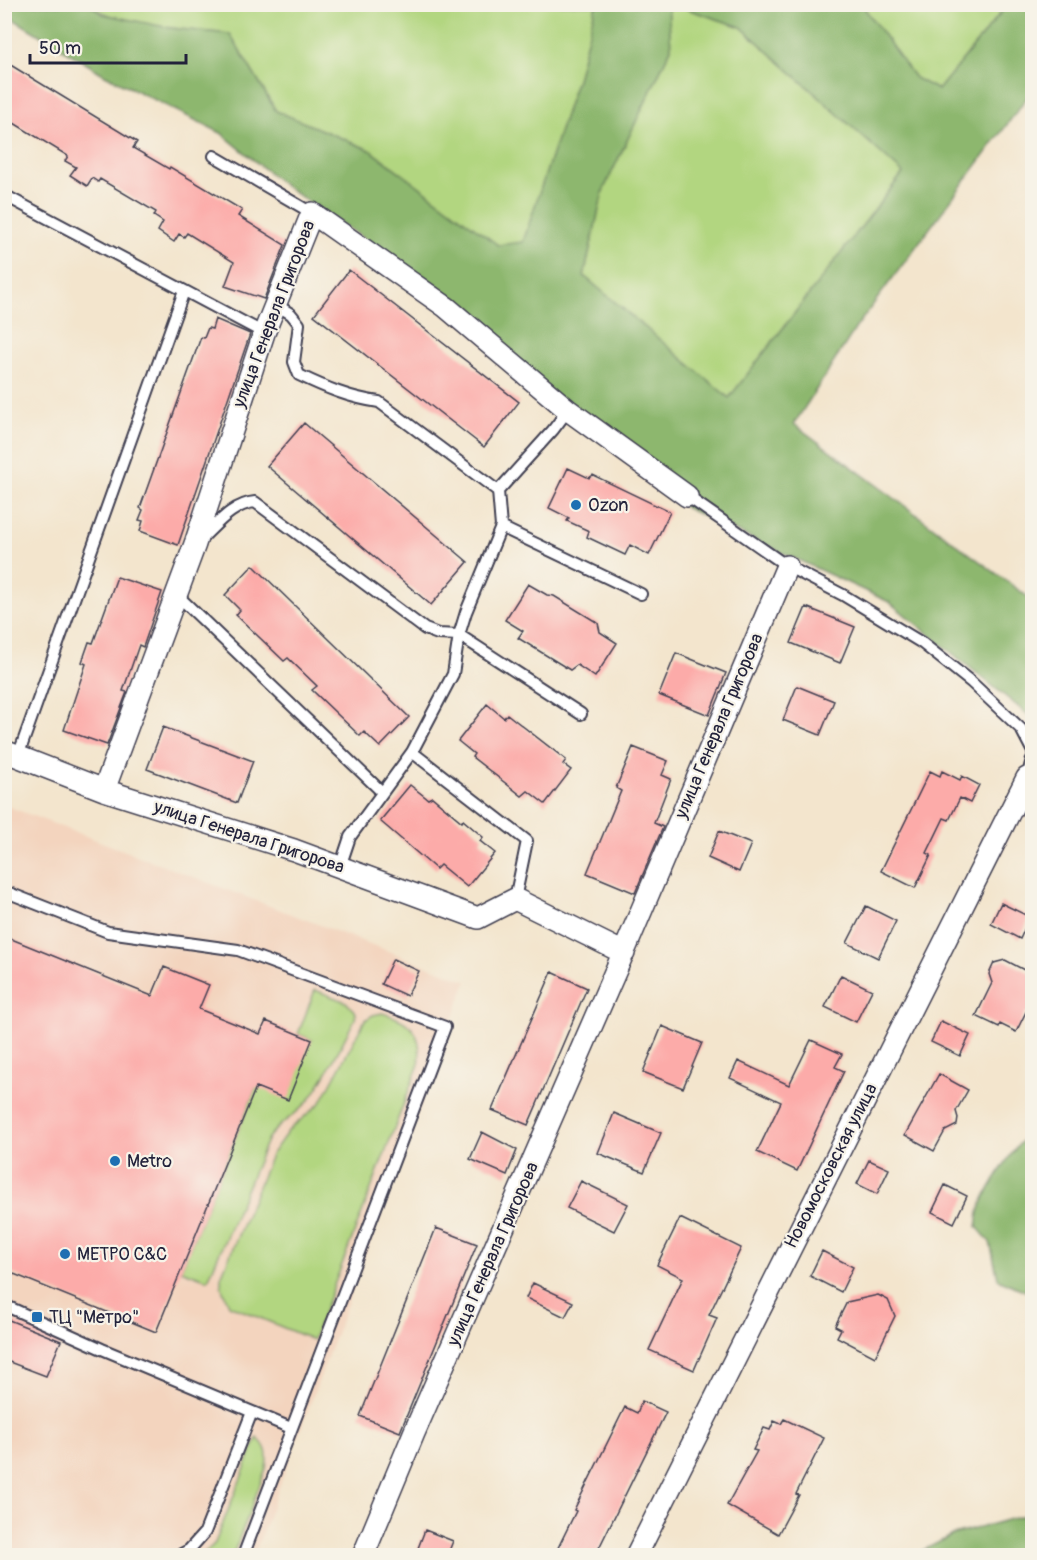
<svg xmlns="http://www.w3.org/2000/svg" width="1037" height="1560" font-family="Pangolin,sans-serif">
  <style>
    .built { fill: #f3d4be }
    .green { fill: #b2d680; stroke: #6a7c5e; stroke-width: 1.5 }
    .forest { fill: #8db76e; stroke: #586c54; stroke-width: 1.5 }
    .building { fill: #fcaba9 }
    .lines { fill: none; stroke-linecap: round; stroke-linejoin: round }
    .lane-casing { stroke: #413f51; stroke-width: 14 }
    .street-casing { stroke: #413f51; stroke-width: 24 }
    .lane { stroke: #fff; stroke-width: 10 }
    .street { stroke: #fff; stroke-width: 21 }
    .poi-dot { fill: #1f6fb2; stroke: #f7f3e8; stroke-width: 2 }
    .labels { text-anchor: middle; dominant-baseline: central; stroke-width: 4.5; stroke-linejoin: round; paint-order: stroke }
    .street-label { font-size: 18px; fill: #22223b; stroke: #f7f3e8 }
    .poi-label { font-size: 18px; fill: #22223b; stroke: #f7f3e8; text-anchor: start }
  </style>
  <rect width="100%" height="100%" fill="#f7f3e8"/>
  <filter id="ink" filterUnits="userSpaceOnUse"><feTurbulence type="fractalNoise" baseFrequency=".0167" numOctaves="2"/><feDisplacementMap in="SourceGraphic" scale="12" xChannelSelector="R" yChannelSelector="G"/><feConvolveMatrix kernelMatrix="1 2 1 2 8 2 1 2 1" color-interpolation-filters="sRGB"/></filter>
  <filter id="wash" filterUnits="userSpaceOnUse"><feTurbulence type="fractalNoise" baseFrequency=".008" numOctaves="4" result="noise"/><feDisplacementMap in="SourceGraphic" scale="24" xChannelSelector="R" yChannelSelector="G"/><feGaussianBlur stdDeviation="1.35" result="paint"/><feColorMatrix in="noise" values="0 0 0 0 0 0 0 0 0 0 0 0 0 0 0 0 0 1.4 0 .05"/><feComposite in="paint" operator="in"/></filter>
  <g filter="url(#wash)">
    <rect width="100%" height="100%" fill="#f3e5cd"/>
    <path class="built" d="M4,805L467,981L254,1555H5Z"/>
    <path class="green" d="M90,5H596L578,76L523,243L498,245L370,150L276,111L230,34C191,30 120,26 90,5Z
      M668,5H682L684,8L741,27L903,173L729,398L584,276L603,191L671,48Z
      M862,5H1007L938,90L915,78Z
      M315,990L346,1002L356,1013L355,1019C342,1043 325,1080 309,1100C297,1115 280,1122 268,1138L208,1280L181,1270L256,1087L312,1040L298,1034Z
      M382,1013C412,1021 423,1033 419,1064L313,1340L229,1305L221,1286V1277L271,1155L288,1131L321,1102L365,1020L373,1015Z
      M257,1438C268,1447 268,1455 266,1469L233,1555H203L215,1543Z"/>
    <path class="forest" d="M4,5H90L103,14L170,28L230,34L276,111L370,150L498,245L523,242L578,76L596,5H668L671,48L603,191L584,276L729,398L903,173L741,27L684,8L682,5H862L915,78L938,90L1007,5H1032V91L857,326L794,424L1032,600V718L889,602L686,508L624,459L441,290L285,186L221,133L105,75L5,14Z
      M1032,1134V1294L998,1279L990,1242L977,1227C978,1221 978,1215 980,1209C984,1195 1019,1136 1032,1134Z
      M1032,1513V1555H914L953,1535Z"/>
    <g id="blocks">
      <path class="building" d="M4,61L137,142L133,148L169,169L170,167L242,210L238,216L285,245L264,299L225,286L234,262L187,233L184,237L179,234L174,242L158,231L163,222L154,216L156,212L100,179L98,182L92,178L87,186L70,175L76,167L65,161L68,156L4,117Z
        M349,270L519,402L484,447L314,315Z
        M215,319L250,334L178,545L140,531L143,521L139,520L143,510L140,508L201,337L204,338L208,328L212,329Z
        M304,423L468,562L431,605L267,466Z
        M568,468L589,478L593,475L670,512L649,555L630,545L625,555L587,537L589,531L567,521L569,518L549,508Z
        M253,565L409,717L380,747L364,732L360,736L312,690L317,686L288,658L284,661L236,615L240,610L225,595Z
        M117,577L162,592L143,647L139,645L123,691L127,692L107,745L64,730L86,664L82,662L89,642L93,643Z
        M528,584L547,595L554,596L598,623L600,632L617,643L595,677L577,665L570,670L518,638L523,631L505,620Z
        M806,607L855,627L840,663L791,643Z
        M676,653L726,673L709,715L659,695Z
        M797,686L834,701L820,735L783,720Z
        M487,704L504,718L507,714L566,760L563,764L571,770L545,804L528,791L522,796L472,757L474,754L458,741Z
        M163,727L253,761L237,803L147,769Z
        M633,747L668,761L662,775L671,779L654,823L663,827L635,893L587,873L621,791L616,788Z
        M930,771L940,776L942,771L960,780L962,776L979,785L970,803L960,798L949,820L944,818L927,853L931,855L915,888L881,871Z
        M410,785L428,799L432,797L462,822L463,820L483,837L480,841L495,853L467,887L440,865L436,869L380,821Z
        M719,831L751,844L739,872L708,858Z
        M1001,903L1030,917L1020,939L991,924Z
        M866,906L896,921L878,958L847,943Z
        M4,936L152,996L164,967L209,985L199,1009L260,1034L266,1021L312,1040L288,1100L256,1087L156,1332L4,1270Z
        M393,959L419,971L407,996L381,984Z
        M1005,960L1032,974V1014L1026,1012L1016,1032L1000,1024L999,1027L976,1016L992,983L989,974L994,963Z
        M552,972L587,988L528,1125L492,1110Z
        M841,975L872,990L856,1022L825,1007Z
        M941,1021L970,1035L960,1056L931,1042Z
        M662,1026L702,1043L683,1088L643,1072Z
        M811,1040L842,1054L835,1067L844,1071L797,1171L757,1152L781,1102L730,1078L738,1061L789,1085Z
        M939,1074L968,1090L956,1111L958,1118L957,1125L945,1131L934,1151L905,1135Z
        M614,1113L661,1133L644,1172L598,1153Z
        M482,1132L517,1150L507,1175L470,1159Z
        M869,1160L889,1169L877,1194L857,1184Z
        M581,1181L628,1204L614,1231L567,1208Z
        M945,1185L967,1196L954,1223L932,1212Z
        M680,1218L741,1248L709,1315L717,1318L694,1370L649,1350L683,1278L657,1265Z
        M436,1228L477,1244L400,1432L360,1416Z
        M822,1251L853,1267L841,1292L810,1276Z
        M533,1283L573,1302L565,1317L526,1298Z
        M878,1295L888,1300L895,1316L875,1357L837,1337L841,1329L835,1326L847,1302Z
        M4,1318L61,1341L46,1376L4,1360Z
        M642,1401L666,1412L595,1556H554L576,1511L574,1510L625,1407L637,1413Z
        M784,1419L824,1438L796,1494L799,1495L778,1534L727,1505L757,1451L753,1450L764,1428L770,1430L774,1421L781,1424Z
        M425,1530L453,1541L447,1556H415Z"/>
    </g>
  </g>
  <g filter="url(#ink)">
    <use href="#blocks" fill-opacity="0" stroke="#413f51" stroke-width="1.5"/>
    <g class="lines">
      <g class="lane-casing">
        <path id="lane" d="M214,156L312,213
          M4,195L264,333
          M275,304L291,314L299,324L294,362L299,375C326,388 350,398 379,402L498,491
          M687,496L787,566L843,595L922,643L971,682L1021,729L1032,750
          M501,527L641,594
          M202,538C218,523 233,504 255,502L425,629L438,634L459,635L466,612L501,527L498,491L553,430L568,410
          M176,594L382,792
          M412,752L527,841L515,899
          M18,756L184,291
          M1027,778L1032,759
          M340,867L350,837L412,752L453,674L459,635L581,714
          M4,891L108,932L238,950L445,1027L243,1556
          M4,1305L102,1349L291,1428
          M178,1556L189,1550L205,1532L252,1412"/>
      </g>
      <g class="street-casing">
        <path id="street" d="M4,751L104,790L195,544L264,333L312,213L446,307L568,410L687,496
          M104,790L294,850L478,918L515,899L624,953
          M363,1556L414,1433L629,940L787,566
          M636,1556L1027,778"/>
      </g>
      <use href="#lane" class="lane"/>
      <use href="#street" class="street"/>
    </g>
  </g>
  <g class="poi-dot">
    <circle cx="576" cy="505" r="6"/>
    <circle cx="115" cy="1161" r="6"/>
    <circle cx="65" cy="1254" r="6"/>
    <rect x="31" y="1311" width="12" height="12" rx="3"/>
  </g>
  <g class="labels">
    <g class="street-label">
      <text transform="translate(274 314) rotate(-69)">улица Генерала Григорова</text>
      <text transform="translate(719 726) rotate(-67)">улица Генерала Григорова</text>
      <text transform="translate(249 837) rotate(18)">улица Генерала Григорова</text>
      <text transform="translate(831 1166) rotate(-63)">Новомосковская улица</text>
      <text transform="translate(493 1254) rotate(-66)">улица Генерала Григорова</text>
    </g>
    <g class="poi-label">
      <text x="588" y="505">Ozon</text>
      <text x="127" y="1161">Metro</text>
      <text x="77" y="1254">МЕТРО С&amp;С</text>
      <text x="49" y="1317">ТЦ "Метро"</text>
    </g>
  </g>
  <rect width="1037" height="1560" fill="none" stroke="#f7f3e8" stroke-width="24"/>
  <path d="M30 54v9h156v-9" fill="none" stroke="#22223b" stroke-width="3"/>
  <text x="39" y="54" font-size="18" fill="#22223b" stroke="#f7f3e8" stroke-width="4.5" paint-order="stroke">50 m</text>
</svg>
